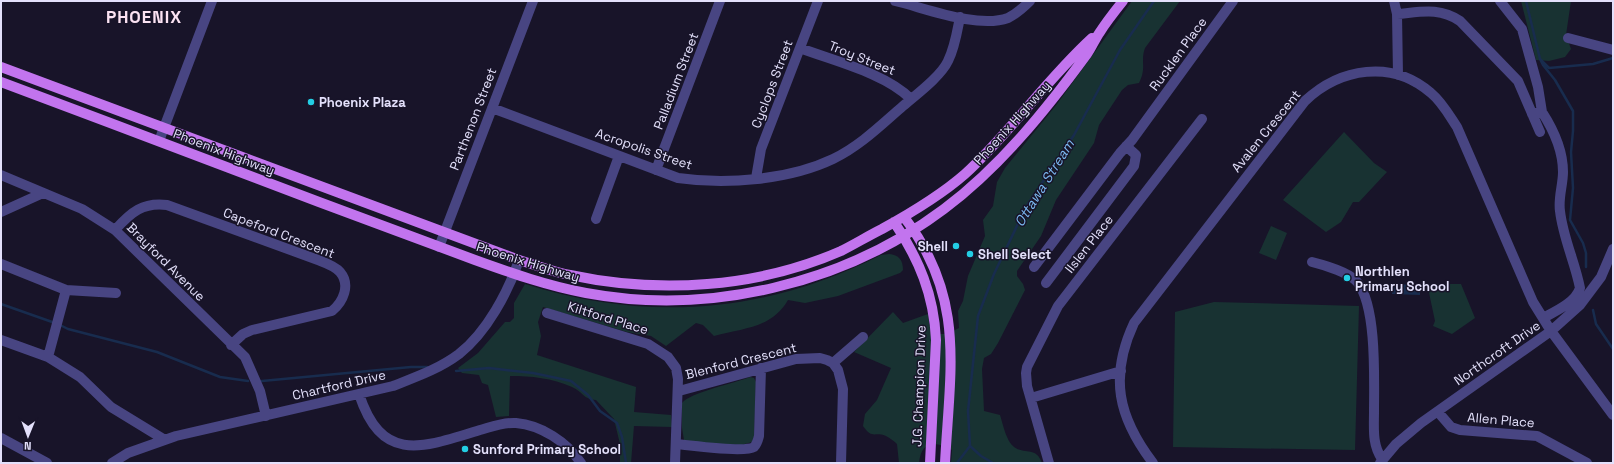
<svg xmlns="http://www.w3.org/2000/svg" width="1614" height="464" font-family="'Space Grotesk',sans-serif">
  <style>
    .green { fill: #183232 }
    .water { fill: #182c4e }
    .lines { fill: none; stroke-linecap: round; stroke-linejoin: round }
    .stream { stroke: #182c4e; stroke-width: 2.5 }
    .minor { stroke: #484582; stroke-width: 10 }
    .major { stroke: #c274ee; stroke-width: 10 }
    .poi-dot { fill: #23cee4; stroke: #181429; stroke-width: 1.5 }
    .labels { text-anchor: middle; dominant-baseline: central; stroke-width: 3; stroke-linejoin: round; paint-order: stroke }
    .street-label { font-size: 13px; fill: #e3e0fb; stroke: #181429 }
    .poi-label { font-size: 13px; font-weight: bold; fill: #e3e0fb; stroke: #181429; text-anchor: start }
    .water-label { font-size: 14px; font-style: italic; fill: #7ab7ef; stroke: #181429 }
    .district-label { font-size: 17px; font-weight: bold; letter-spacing: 1px; fill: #fbe2f2; stroke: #181429 }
  </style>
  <rect width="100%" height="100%" fill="#181429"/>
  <path class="green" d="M1132,1H1180L1145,48C1140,62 1147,67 1139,83L1128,85L1122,90L1099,125L1094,143L1056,200L1041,236L1017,271V276L1023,284L1025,290L998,343L991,354L984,358L982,369L984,411L1000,415C1003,424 1006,441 1014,447C1024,455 1036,446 1042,463H951L952,450C935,440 921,441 919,463H899L897,444C894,441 890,438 886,436C874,431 873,440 863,426L865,414L877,400L891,368L854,352L893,312L903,323L928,314L930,326L939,334H947L959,328L958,311L963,301L968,276L985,236L983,220L993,206L997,182L1005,168L1057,104Z
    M1521,1H1571L1566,35L1571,49L1565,57L1549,61L1536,60Z
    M1344,132L1374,163L1387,172L1359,202H1353L1341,222L1326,232L1283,200Z
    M1271,226L1287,233L1276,260L1259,253Z
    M889,254C899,255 903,260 903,270L900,273L838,296L805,303L788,300C772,328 744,328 714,336L703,325L696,323L666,346L651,336L627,332L543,307L538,322L541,336L537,355L636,387L634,412L671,415L672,427L634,426L631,463H620V444L614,419L596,400C584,400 582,391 572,387C552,378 531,376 510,376L509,416L496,417L488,385L482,383L479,375L462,373L458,368L478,353L505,322H510L514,318V303L525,284C648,323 767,313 881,255Z
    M1424,284H1461L1475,318L1452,334L1433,326L1435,321L1428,288Z
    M1214,302L1359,306L1355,450L1173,447L1175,312Z
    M750,377L754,378L756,382L754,437L752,442L741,445L688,442L684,440L682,428V403C689,393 735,383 750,377Z"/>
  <path class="water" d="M1392,284L1420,285V295L1392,294Z"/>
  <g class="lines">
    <path class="stream" d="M1526,1L1540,59L1549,68L1593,64L1613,58
      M1540,59L1543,65L1555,80L1573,111V131L1571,152L1573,188L1570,220L1583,243L1586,253V267
      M1,304L55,323
      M1593,310L1596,324L1613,349
      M60,325L68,329L157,352L220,377L248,381
      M456,371L489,368L533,373L571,381L588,395L600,411L617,423L622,437L626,463
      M262,381L411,367H427
      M957,463L970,446
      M993,463L981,456L970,446L968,411L978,316L994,274L1026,207L1074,135L1120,50L1154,1"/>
    <path class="minor" d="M895,1C925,8 978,29 1008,18C1016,14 1024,7 1030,1
      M1394,1L1397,14L1398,75
      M1500,1L1522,29L1538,87L1542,112
      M1397,14C1421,12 1439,7 1460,21L1518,81L1540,132
      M1568,38L1613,50
      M800,48C834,61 885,73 911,99
      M492,108L678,178C726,185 789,180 833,159C860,146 881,125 903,106C917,94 941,76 948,61C955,47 957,32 960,17
      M1532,114L1542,112C1553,129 1563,151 1563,172C1563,185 1558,198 1560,211C1563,238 1575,262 1580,288C1575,303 1556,311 1543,318
      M159,141L212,1
      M656,170L720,1
      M1,175L82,209L115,230L245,357L260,391L266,416
      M756,178L761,149L818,1
      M1,212L43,193
      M596,219L619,156
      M115,230C131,212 143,202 167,205L318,260C326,263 335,266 340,272C351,285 343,302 332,311L252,330L243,334L231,345
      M439,247L533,1
      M1312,262C1324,265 1351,273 1358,283C1377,308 1374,380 1374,412C1374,428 1372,445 1382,459
      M1,264L66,290L116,293
      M1034,267L1120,153L1132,140L1233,1
      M1046,283L1134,166L1136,155L1126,146
      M547,313L648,344L668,357L676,368L678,379L675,463
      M1,340L48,357L80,377L111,407L165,440
      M48,357L66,290
      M833,363L863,337
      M679,391L796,359L820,358L827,360L833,363L838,370L843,389L841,463
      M359,394C382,464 422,448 480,430C491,427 504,422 516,423C541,425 567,442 581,463
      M1031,398L1121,371
      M1438,412L1451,427L1460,430L1537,436L1587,463
      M1,438L47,463
      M676,444C690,445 744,453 754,447C757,444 758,440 759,436L761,368
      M112,463L128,453L176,436L393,386C416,377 439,369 459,354C487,332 508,292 519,260
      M1049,463L1027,386L1026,373L1027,367L1058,306L1202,119
      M1153,463C1118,417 1109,377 1134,323L1305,101C1340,68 1392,59 1431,93C1442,102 1449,115 1457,127L1533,302L1551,331L1613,415
      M1380,463L1396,444L1421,423L1551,331L1580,305L1601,277L1613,249"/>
    <path class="major" d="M1,67L519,260C536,265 553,272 570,275C659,294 757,288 841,251C855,244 868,236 882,229C911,213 940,196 965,174C1011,132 1046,80 1092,38
      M1,82C107,122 213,161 319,202C371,221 423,241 475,260C511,273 548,286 586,293C709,316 844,284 944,209C1000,167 1046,110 1087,54C1092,47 1095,39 1100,32C1107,21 1115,11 1123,1
      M904,217C966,298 950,368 945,463
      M894,222C919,259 934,295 936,340L930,463"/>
  </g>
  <g class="poi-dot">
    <circle cx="311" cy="102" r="4"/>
    <circle cx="956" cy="246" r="4"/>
    <circle cx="970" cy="254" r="4"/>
    <circle cx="1347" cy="278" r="4"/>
    <circle cx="465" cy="449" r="4"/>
  </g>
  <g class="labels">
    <g class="street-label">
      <text transform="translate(1178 54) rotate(-54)">Rucklen Place</text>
      <text transform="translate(862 58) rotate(22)">Troy Street</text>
      <text transform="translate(676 81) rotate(-69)">Palladium Street</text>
      <text transform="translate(772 84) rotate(-69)">Cyclops Street</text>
      <text transform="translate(473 119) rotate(-69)">Parthenon Street</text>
      <text transform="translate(1012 123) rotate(-48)">Phoenix Highway</text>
      <text transform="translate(1266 131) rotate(-51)">Avalen Crescent</text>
      <text transform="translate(644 149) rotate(19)">Acropolis Street</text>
      <text transform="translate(224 152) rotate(21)">Phoenix Highway</text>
      <text transform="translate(279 233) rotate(21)">Capeford Crescent</text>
      <text transform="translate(1089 244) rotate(-52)">Ilslen Place</text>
      <text transform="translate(166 262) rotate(45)">Brayford Avenue</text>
      <text transform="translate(528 262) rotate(17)">Phoenix Highway</text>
      <text transform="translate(608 318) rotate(17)">Kiltford Place</text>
      <text transform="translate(1497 353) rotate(-35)">Northcroft Drive</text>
      <text transform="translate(741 361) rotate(-14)">Blenford Crescent</text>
      <text transform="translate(339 385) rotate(-13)">Chartford Drive</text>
      <text transform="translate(919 386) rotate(-88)">J.G. Champion Drive</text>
      <text transform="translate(1501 420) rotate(5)">Allen Place</text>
    </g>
    <g class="poi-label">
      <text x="319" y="102">Phoenix Plaza</text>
      <text x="948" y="246" text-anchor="end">Shell</text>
      <text x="978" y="254">Shell Select</text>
      <text x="1355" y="271">Northlen<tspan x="1355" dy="15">Primary School</tspan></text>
      <text x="473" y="449">Sunford Primary School</text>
    </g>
    <g class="water-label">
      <text transform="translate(1044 183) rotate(-58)">Ottawa Stream</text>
    </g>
    <g class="district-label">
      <text x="144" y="17">PHOENIX</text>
    </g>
  </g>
  <rect width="1614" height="464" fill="none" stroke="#e3e0fb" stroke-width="4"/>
  <g transform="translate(28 436) rotate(181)" stroke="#181429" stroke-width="3" paint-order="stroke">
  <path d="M0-3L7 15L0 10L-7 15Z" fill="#e3e0fb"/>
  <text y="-6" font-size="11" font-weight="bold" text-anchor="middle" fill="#e3e0fb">N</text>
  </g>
</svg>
